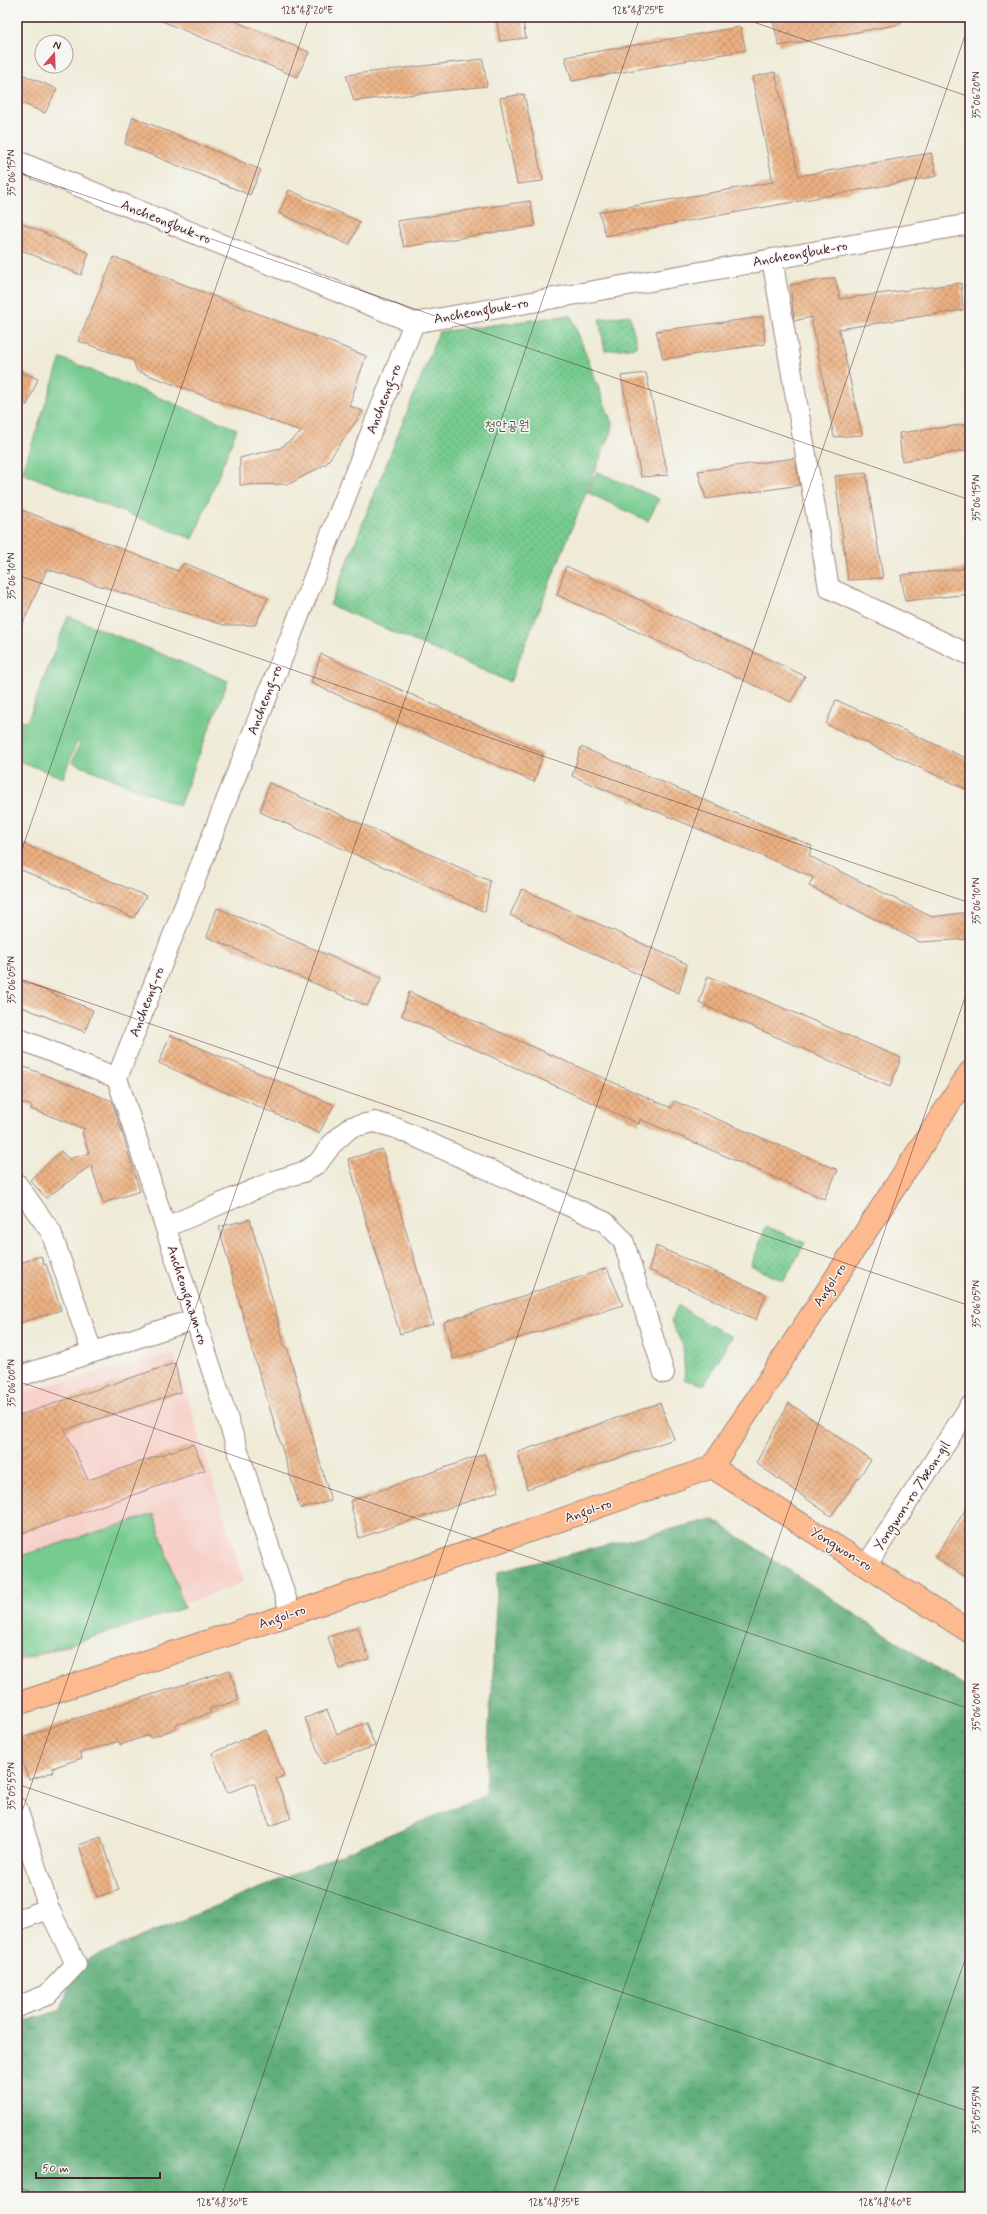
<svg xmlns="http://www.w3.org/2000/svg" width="987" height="2214" font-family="Mynerve,'Poor Story',sans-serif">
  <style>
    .built { fill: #f7d0c9 }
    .grass { fill: #76cb8f; stroke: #60755d }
    .forest { fill: url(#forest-crowns); stroke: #556752 }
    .park { fill: url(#park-dots); stroke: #60755d }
    .building { fill: url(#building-cross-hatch) }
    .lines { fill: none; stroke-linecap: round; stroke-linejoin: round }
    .minor-casing { stroke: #9c8581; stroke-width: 22 }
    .major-casing { stroke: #9c8581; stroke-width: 24 }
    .minor { stroke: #fff; stroke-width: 20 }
    .major { stroke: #fcba8e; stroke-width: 22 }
    .ticks { fill: none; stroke: #4a1f2b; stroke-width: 1; stroke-opacity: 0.45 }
    .labels { text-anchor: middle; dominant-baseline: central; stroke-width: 3; stroke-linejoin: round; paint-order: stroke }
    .street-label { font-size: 14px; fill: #4a1f2b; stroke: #f6f6f2 }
    .park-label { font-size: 14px; fill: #575349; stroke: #f6f6f2 }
    .neatline { fill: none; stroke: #4a1f2b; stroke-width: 1.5 }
    .ticks-label { font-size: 10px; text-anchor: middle; fill: #4a1f2b }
  </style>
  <defs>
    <pattern id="forest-crowns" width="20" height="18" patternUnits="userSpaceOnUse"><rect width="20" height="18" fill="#60af7a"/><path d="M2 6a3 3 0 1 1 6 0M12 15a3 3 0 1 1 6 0" fill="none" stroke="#518e64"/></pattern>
    <pattern id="park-dots" width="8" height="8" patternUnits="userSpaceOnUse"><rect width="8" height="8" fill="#76cb8f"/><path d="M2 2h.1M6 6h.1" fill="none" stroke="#63a475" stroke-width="1.8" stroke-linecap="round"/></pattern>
    <pattern id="building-cross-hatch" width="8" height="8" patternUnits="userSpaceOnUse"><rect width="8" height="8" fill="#ecb182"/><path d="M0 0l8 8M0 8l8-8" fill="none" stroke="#c18f6b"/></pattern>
  </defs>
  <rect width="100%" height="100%" fill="#f6f6f2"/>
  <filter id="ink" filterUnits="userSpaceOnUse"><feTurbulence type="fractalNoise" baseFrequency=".025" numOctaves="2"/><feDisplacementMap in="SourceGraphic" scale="8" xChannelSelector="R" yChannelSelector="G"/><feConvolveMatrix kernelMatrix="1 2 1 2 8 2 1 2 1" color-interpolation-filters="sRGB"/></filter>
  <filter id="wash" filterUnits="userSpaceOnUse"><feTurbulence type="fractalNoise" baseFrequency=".012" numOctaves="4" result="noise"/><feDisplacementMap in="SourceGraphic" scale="16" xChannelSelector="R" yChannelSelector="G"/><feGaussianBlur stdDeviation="0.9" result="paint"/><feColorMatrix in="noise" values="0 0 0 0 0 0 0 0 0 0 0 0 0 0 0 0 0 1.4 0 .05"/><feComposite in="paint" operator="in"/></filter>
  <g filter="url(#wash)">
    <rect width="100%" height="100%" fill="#efebd7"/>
    <path class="built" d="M174,1353L244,1582L17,1665V1393Z"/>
    <path class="grass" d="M61,358L237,429L193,539L22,473Z
      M597,472L659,499L648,521L588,493Z
      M68,616L228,681L179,806L72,762L80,742L77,741L63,778L17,760V718L27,722Z
      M154,1514L184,1608L17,1661V1557Z"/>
    <path class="forest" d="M712,1519L970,1690V2197H17V2024L61,2010L76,1964L485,1795L498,1572Z"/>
    <path class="park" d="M571,315L613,426L510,682L330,605L439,332Z
      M630,315L637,347L605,351L599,319Z
      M766,1226L805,1243L784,1281L751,1266Z
      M678,1305L704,1322L732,1337L704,1385L685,1380L683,1346L671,1321Z"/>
    <g id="blocks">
      <path class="building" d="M152,17H225L309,52L297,77Z
        M496,17H522L526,38L500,41Z
        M798,17H900L901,24L779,46L773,21Z
        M740,27L746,50L572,81L565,57Z
        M483,59L487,86L354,101L346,75Z
        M17,72L57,89L45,113L17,101Z
        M775,72L799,176L931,153L937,176L606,236L599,212L773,182L752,77Z
        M524,94L543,181L517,184L500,98Z
        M133,117L261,170L250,195L125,144Z
        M289,190L360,222L349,245L279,213Z
        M530,201L535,226L404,247L397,221Z
        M17,221L89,253L81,275L17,248Z
        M114,257L366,356L349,406L363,411L326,464L289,484L240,485V458L280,448L302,432L137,371L133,360L78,341Z
        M835,278L840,299L961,283L963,310L839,329L862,435L834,437L811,317L794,321L793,311L790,285Z
        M763,317L765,344L663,359L656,331Z
        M17,370L38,379L27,405L17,400Z
        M646,373L668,475L641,477L621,376Z
        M970,424V450L902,461L899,433Z
        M795,458L800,485L706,499L698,471Z
        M866,473L883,578L848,580L835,476Z
        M17,508L178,571L184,563L268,598L255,625H224L47,569L17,636Z
        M566,566L805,676L791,702L557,595Z
        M970,568V594L905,601L901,575Z
        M321,654L543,754L534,782L311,683Z
        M836,700L970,760V791L826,724Z
        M581,747L812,846L809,856L932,917L970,912V939L920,942L809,886L813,877L572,776Z
        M269,783L490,881L485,912L260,812Z
        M17,841L146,896L134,918L17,868Z
        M522,889L687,964L679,993L510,915Z
        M217,908L382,978L367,1006L207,937Z
        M708,976L901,1058L890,1087L699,1003Z
        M17,979L93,1010L85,1032L17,1005Z
        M409,992L671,1108L674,1101L838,1170L824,1199L640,1119L639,1124L402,1016Z
        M170,1035L334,1105L319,1133L159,1063Z
        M17,1064L112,1101L140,1191L103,1203L91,1165L46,1198L30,1180L61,1151L69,1159L89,1153L82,1132L85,1129L31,1109L32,1106L17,1101Z
        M382,1149L433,1324L400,1334L348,1159Z
        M250,1219L285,1347H287L331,1501L300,1508L254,1356L219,1227Z
        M656,1246L766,1294L756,1320L649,1270Z
        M41,1256L44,1265L46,1264L61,1310L17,1324V1264Z
        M607,1268L623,1305L453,1359L444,1322Z
        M175,1363L181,1392L65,1430L88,1480L193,1444L205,1470L17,1535V1416Z
        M660,1403L674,1439L527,1489L518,1452Z
        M789,1403L871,1460L831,1516L756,1463Z
        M484,1454L499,1491L359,1538L350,1501Z
        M970,1503V1580L935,1557Z
        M358,1627L369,1659L339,1669L328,1637Z
        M230,1670L239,1700L210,1709L211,1713L176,1725L177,1728L150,1738L149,1735L120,1745L119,1741L80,1753L82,1758L52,1768L53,1772L29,1780L17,1746V1740L74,1719Z
        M327,1710L337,1734L366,1723L375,1746L323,1764L305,1718Z
        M266,1730L284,1776L276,1779L291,1818L270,1826L254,1783L227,1793L212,1753Z
        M101,1837L119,1890L97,1897L79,1845Z"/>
    </g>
  </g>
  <g filter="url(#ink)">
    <use href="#blocks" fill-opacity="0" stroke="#9c8581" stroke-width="1"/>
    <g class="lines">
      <g class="minor-casing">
        <path id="minor" d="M17,161L414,323L970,224
          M772,259L829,588L970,655
          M17,1038L117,1078L291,1614
          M117,1078L414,323
          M17,1184L51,1232L92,1352
          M166,1227L274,1181L303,1172L318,1163L332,1144L351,1127L375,1122L396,1128L605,1222L623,1240L664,1373
          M17,1377L195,1319
          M866,1566L970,1406
          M17,1808L49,1909L76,1964L47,1995L17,2007
          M17,1920L49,1909"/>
      </g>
      <g class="major-casing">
        <path id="major" d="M712,1467L970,1632
          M17,1704L291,1614L712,1467L970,1072"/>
      </g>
      <use href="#minor" class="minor"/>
      <use href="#major" class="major"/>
    </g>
  </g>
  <path class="ticks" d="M739,17L970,97M17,172L970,500M17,575L970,903M17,864L309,17M17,978L970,1306M17,1381L970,1709M17,1784L970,2112M17,1826L640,17M17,2187L46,2197M221,2197L970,21M552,2197L970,983M883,2197L970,1945"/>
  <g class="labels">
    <g class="street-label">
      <text transform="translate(166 222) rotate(22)">Ancheongbuk-ro</text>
      <text transform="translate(800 254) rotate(-10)">Ancheongbuk-ro</text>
      <text transform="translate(481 311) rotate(-10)">Ancheongbuk-ro</text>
      <text transform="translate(384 399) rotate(-69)">Ancheong-ro</text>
      <text transform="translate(265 700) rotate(-69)">Ancheong-ro</text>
      <text transform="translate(147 1002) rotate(-69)">Ancheong-ro</text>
      <text transform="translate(830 1285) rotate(-57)">Angol-ro</text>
      <text transform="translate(187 1295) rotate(72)">Ancheongnam-ro</text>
      <text transform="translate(912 1496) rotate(-57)">Yongwon-ro 7beon-gil</text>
      <text transform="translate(588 1511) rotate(-19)">Angol-ro</text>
      <text transform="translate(841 1549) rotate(32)">Yongwon-ro</text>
      <text transform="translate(282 1617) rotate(-19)">Angol-ro</text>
    </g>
    <g class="park-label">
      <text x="507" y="426">청안공원</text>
    </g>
  </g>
  <rect width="987" height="2214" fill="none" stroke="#f6f6f2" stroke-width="44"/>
  <g transform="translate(54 54) rotate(19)"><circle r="19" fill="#f6f6f2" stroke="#b1a0a2"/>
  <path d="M0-3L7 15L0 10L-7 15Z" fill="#d1495b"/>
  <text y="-6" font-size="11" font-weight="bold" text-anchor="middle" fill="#4a1f2b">N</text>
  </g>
  <path d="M36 2172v6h124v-6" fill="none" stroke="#4a1f2b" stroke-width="2"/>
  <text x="42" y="2172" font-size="12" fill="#4a1f2b" stroke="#f6f6f2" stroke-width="3" paint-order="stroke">50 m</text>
  <rect x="22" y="22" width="943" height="2170" class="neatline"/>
  <g class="ticks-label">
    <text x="307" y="14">128°48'20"E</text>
    <text x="638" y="14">128°48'25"E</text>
    <text transform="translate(976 95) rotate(-90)" y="4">35°06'20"N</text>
    <text transform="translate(11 173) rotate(-90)" y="4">35°06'15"N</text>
    <text transform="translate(976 498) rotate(-90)" y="4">35°06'15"N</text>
    <text transform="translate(11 576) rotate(-90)" y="4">35°06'10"N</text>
    <text transform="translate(976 901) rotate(-90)" y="4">35°06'10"N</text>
    <text transform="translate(11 980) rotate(-90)" y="4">35°06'05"N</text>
    <text transform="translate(976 1304) rotate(-90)" y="4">35°06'05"N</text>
    <text transform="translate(11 1383) rotate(-90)" y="4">35°06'00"N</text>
    <text transform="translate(976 1707) rotate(-90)" y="4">35°06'00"N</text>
    <text transform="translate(11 1786) rotate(-90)" y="4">35°05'55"N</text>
    <text transform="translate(976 2110) rotate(-90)" y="4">35°05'55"N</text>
    <text x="222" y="2206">128°48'30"E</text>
    <text x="554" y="2206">128°48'35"E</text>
    <text x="885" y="2206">128°48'40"E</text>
  </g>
</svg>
